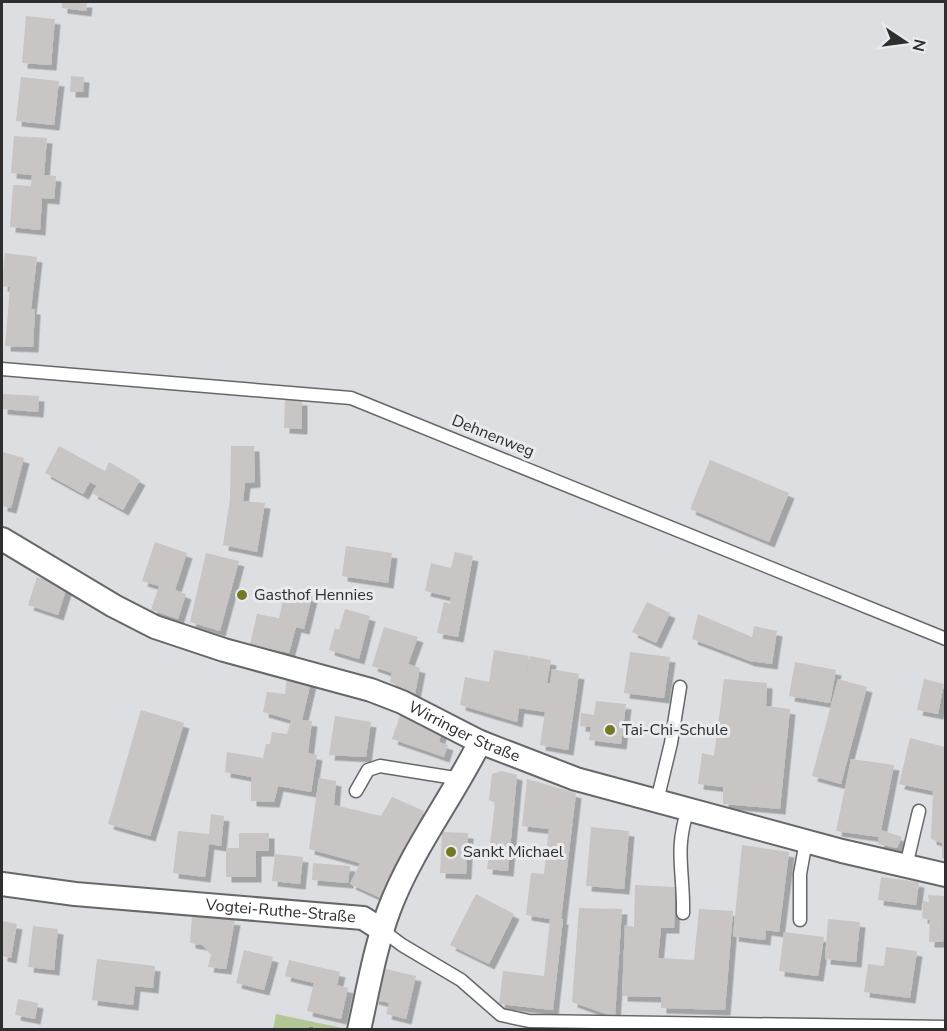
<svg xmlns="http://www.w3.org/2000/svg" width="947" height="1031" font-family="'Nunito Sans',sans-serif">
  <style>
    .green { fill: #b3c796 }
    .building { fill: #c8c5c4; filter: url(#shadow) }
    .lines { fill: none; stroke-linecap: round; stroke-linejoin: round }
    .service-casing { stroke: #666769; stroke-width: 15 }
    .minor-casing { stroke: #666769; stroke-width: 26 }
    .path { stroke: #8a8b8d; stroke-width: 4; stroke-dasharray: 3 3; stroke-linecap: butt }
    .service { stroke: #fff; stroke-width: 12 }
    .minor { stroke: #fff; stroke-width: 22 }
    .poi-dot { fill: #737a24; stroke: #eaebee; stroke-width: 2 }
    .labels { text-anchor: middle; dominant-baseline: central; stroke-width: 6; stroke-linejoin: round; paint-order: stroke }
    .street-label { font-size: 16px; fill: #2e2e2f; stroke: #eaebee }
    .poi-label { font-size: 16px; fill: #2e2e2f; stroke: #eaebee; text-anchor: start }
  </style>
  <defs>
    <filter id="shadow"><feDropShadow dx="5.5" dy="5.5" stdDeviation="0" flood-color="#0004"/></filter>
  </defs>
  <rect width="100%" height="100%" fill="#dcdee1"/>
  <path class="green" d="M276,1014L347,1029H273Z"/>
  <path class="building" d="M62,2H87L86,11L62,8Z
    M26,16L55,19L51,65L22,63Z
    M71,76L84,77L83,92H70Z
    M21,77L59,81L54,125L16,121Z
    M14,136L47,138L44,175L56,176L55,188L54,199L42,198L40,230L10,227L13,185L31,186L32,175L11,173Z
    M5,253L37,257L31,309H35L33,347L5,346L10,287L2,286Z
    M2,394L39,396L38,412L2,409Z
    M285,400H302V429L284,428Z
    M59,446L105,471L109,462L140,480L123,510L92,493L97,486L90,482L83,494L45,473Z
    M231,446H254L255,482L245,483L243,501L265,503L257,552L223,545L230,499Z
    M2,452L24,458L11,508L2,506Z
    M710,460L789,493L769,542L690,509Z
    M155,542L187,553L175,590L186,594L178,619L151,610L159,586L142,581Z
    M346,546L392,553L388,583L342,576Z
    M455,552L473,556L458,637L437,633L444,602L450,604L451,597L425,591L431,563L451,568Z
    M206,553L239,561L220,631L190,622Z
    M37,577L67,587L58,615L28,605Z
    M285,591L312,597L304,629L296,627L289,653L250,644L257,614L279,618Z
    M647,602L670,613L656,643L632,632Z
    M345,609L370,616L359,659L329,650L335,628L339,630Z
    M698,614L752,637L754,626L777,631L772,664L750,661L692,639Z
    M384,627L418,637L408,664L420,668L415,694L390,682L392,673L372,666Z
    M494,650L529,656L524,682L530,656L551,660L547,683H550L552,669L579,674L568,750L540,745L545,712L519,708L517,722L460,705L465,677L489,682Z
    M630,652L670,657L664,698L624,693Z
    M795,662L836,670L830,703L789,696Z
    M287,676L311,682L302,720L312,721L308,753L317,755L311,792L278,786L274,802L251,801V777L225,772L227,752L263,758L266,744H270L272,732L287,734L291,720L263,712L267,692L285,694Z
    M724,679L767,683L766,706L790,709L780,809L723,804V787L698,784L702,753L714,756Z
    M838,679L867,687L841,784L812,776Z
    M924,679L944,684L938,714L917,710Z
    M596,701L626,704L621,744L589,740L591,727L580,726L581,713L594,715Z
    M141,710L184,723L150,836L108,824Z
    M401,713L443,727L439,742L448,745L444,757L392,739Z
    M335,716L371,722L366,757L329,755Z
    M910,738L945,747V859L942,858V843L931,839L933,791L899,784Z
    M851,759L894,765L881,830L902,837L897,848L878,844L879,837L836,831Z
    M502,771L517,775L508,871L487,869L495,803L489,800L492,774Z
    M319,778L336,781L334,805L381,816L392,797L424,811L381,898L350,884L360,863L309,849Z
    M527,779L576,793L561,919H563L553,1010L499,1004L503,971L544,976L550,919L526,915L531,873L544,874L549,829L522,826Z
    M211,814L224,816L221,846L209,844L205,877L173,873L178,831L209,834Z
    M591,827L629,831L624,889L586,886Z
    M442,832L468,833L466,874L440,873Z
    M239,833H269V851H256V877H226V848H239Z
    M742,845L789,852L779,932L766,930L765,940L733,936Z
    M275,854L303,857L300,884L272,881Z
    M313,863L350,866L348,883L312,880Z
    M881,877L919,882L916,905L878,900Z
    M635,885L675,887L674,928H661L658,958L694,960L699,909L733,911L725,1010L661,1008V997L622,996L625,925L634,927Z
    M476,894L514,914L489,964L450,945Z
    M928,895L945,896L943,942H929L930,920L922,918L923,901L929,902Z
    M579,908L622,909L615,1017L572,1002Z
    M192,915L235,920L226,969L208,967L211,954L202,945L190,943Z
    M828,919L860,922L856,962L825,959Z
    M2,921L17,924L11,958L2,956Z
    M33,926L58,929L54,970L28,967Z
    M784,932L824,937L818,976L779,971Z
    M886,947L917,951L910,998L864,992L868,964L884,966Z
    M244,950L273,957L264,990L236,983Z
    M97,959L155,966L153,988L135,986L133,1005L92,1000Z
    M289,960L340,972L337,985L348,988L341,1019L307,1011L314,983L285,976Z
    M381,968L416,976L406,1019L386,1014L389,1003L373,999Z
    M18,999L38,1003L35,1019L15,1015Z"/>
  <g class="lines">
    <g class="service-casing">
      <path id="service" d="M2,369L351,398L946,639
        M356,791L368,770L380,766L461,779
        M657,801L671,743L680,687
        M906,866L919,811
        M683,913C684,871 674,851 688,809
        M800,920V874L806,841
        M382,930L402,945L461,980L501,1015L529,1021L946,1027"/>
    </g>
    <g class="minor-casing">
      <g id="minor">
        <path id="s1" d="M2,539L114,606L155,627L224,650L371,690L402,702L480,742L576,779L842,851L946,875"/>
        <path id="s2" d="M2,884L75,894L363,918L382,930"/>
        <path d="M359,1030C368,990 375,948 389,910C411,851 452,798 480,742"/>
      </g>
    </g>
    <path class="path" d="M311,1030V1026"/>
    <use href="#service" class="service"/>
    <use href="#minor" class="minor"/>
  </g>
  <g class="poi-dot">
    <circle cx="242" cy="595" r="6"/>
    <circle cx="610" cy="730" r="6"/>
    <circle cx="451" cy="852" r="6"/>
  </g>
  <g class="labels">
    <g class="street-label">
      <text transform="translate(493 436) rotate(22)">Dehnenweg</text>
      <text stroke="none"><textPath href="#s1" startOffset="504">Wirringer Straße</textPath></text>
      <text stroke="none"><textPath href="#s2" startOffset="280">Vogtei-Ruthe-Straße</textPath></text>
    </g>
    <g class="poi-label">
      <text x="254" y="595">Gasthof Hennies</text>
      <text x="622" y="730">Tai-Chi-Schule</text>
      <text x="463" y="852">Sankt Michael</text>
    </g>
  </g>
  <rect width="947" height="1031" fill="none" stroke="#2e2e2f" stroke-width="6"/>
  <g transform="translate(905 42) rotate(103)" stroke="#eaebee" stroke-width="4.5" paint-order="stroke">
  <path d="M0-4.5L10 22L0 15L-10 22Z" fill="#2e2e2f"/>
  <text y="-9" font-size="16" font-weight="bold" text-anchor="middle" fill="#2e2e2f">N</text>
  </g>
</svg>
